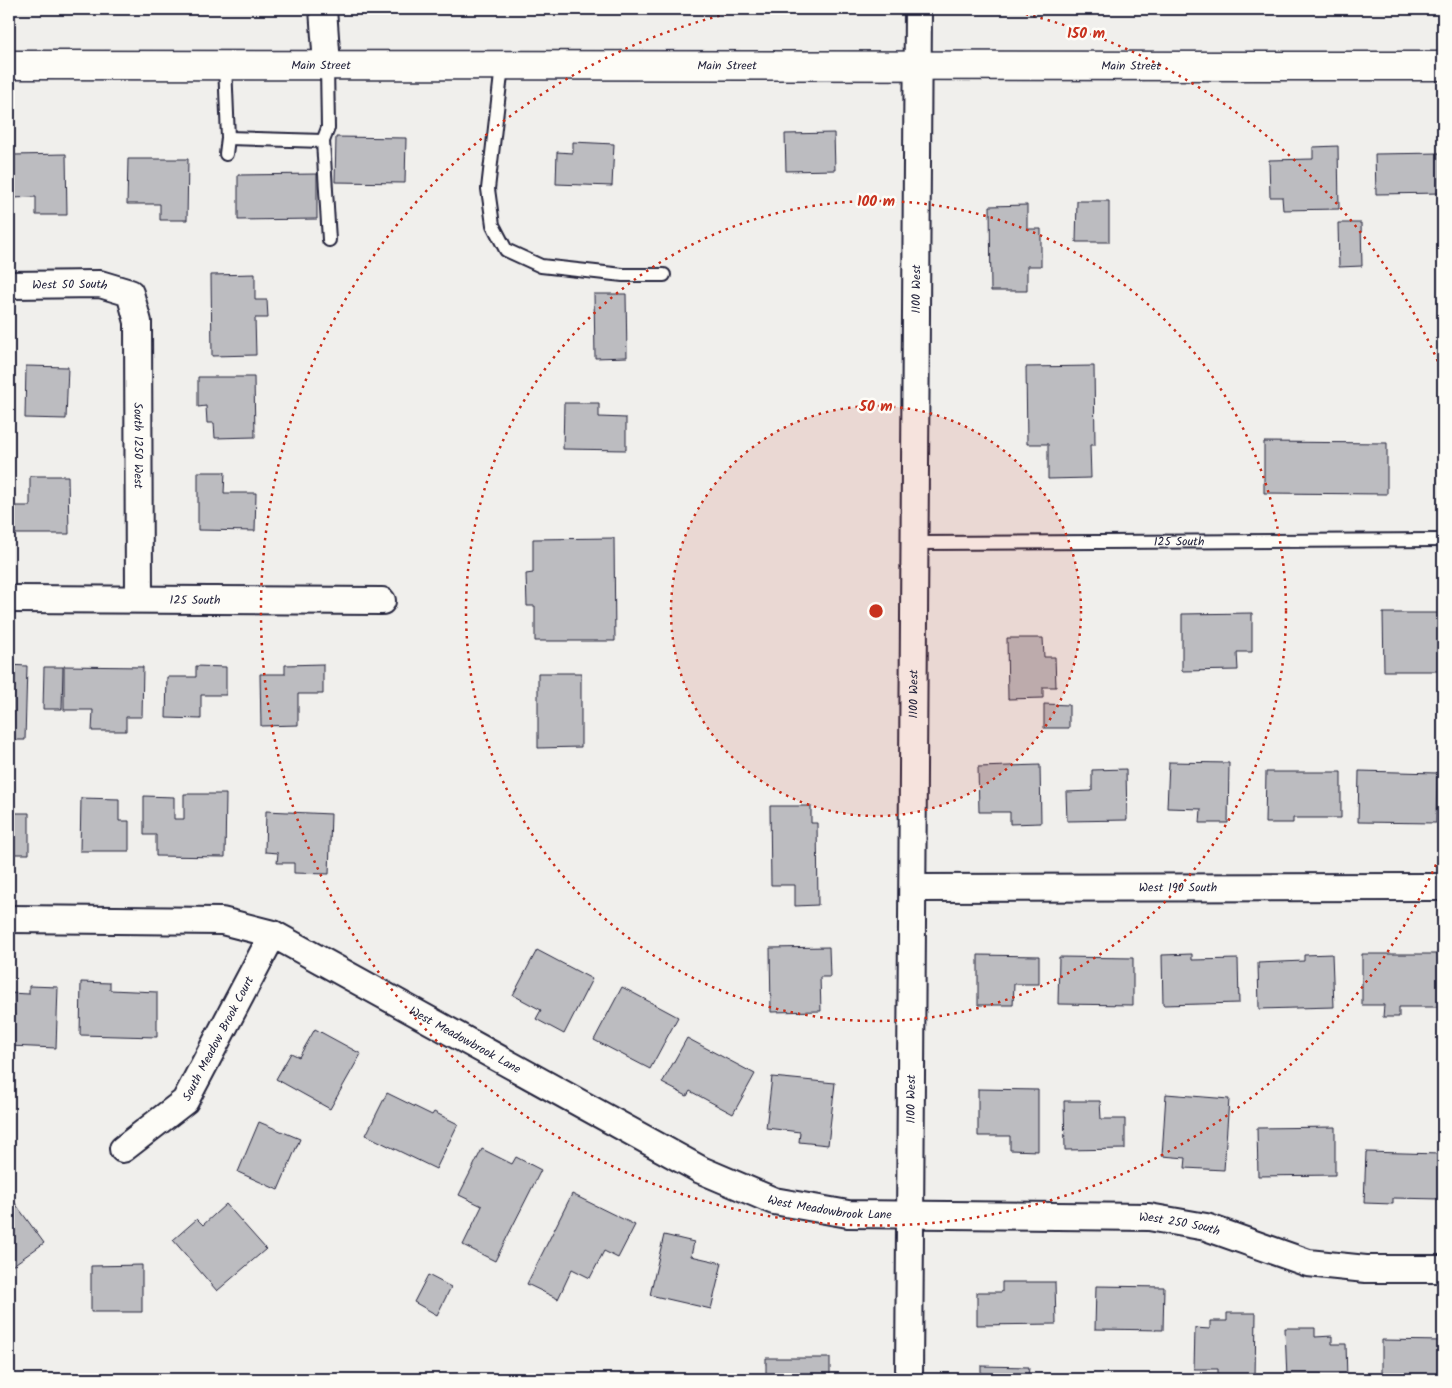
<svg xmlns="http://www.w3.org/2000/svg" width="1452" height="1388" font-family="Kalam,sans-serif">
  <style>
    .building { fill: #bcbcc0; stroke: #22223b }
    .lines { fill: none; stroke-linecap: round; stroke-linejoin: round }
    .service-casing { stroke: #22223b; stroke-width: 16 }
    .minor-casing { stroke: #22223b; stroke-width: 30 }
    .secondary-casing { stroke: #22223b; stroke-width: 31 }
    .service { stroke: #fdfcf7; stroke-width: 12 }
    .minor { stroke: #fdfcf7; stroke-width: 26 }
    .secondary { stroke: #fdfcf7; stroke-width: 28 }
    .ring { fill: none; stroke: #c8321e; stroke-width: 2.5; stroke-dasharray: 2.5 5 }
    .labels { text-anchor: middle; dominant-baseline: central; stroke-width: 5; stroke-linejoin: round; paint-order: stroke }
    .street-label { font-size: 12px; fill: #22223b; stroke: #fdfcf7 }
    .centre { fill: #c8321e; stroke: #fdfcf7; stroke-width: 2.5 }
    .ring-label { font-size: 15px; text-anchor: middle; font-weight: bold; fill: #c8321e; stroke: #fdfcf7; stroke-width: 5; stroke-linejoin: round; paint-order: stroke }
  </style>
  <rect width="100%" height="100%" fill="#f0efec"/>
  <filter id="ink" filterUnits="userSpaceOnUse"><feTurbulence type="fractalNoise" baseFrequency=".02" numOctaves="2"/><feDisplacementMap in="SourceGraphic" scale="10" xChannelSelector="R" yChannelSelector="G"/><feConvolveMatrix kernelMatrix="1 2 1 2 8 2 1 2 1" color-interpolation-filters="sRGB"/></filter>
  <g filter="url(#ink)">
    <path class="building" d="M834,133L835,170L786,171L785,134Z
      M336,137L406,138L405,183L335,182Z
      M573,142L614,144L612,186L556,184L557,152L573,153Z
      M1338,146L1339,209L1283,210L1282,197H1270L1269,160L1313,159V147Z
      M1443,153V193L1376,194L1375,154Z
      M66,154L67,215H36V197L13,198V155Z
      M128,159H188L187,220H160V204H127Z
      M317,174V219L238,220V175Z
      M1077,201H1109V242H1076Z
      M1027,205V229H1041V266H1027V291H991L990,206Z
      M1338,223H1361L1362,266L1339,267Z
      M255,274V300H267L268,318H255L256,355L212,356L211,275Z
      M594,294H626L627,357L595,358Z
      M26,366L68,367L66,419L25,418Z
      M1094,366L1095,445H1090L1091,478L1048,479V444H1027L1026,367Z
      M198,377H254L255,437L215,438L214,423H207L206,406L198,407Z
      M564,403H599V417L626,418V450L563,449Z
      M1264,442L1387,443V494L1264,493Z
      M198,472H225L224,493H256L255,531L198,530Z
      M30,476H68L69,534H9V506H30Z
      M614,538L615,641H535V606H527L526,574L533,573V539Z
      M1252,613V652H1237L1238,670L1182,671V614Z
      M1383,613H1443V651H1438V671H1384Z
      M1007,638H1043L1044,657H1055L1056,687H1043V698L1008,699Z
      M323,664V694H298V725L261,726L260,674H285V665Z
      M9,665L27,666L25,740H9Z
      M64,666L143,667L142,717H126V731H92L93,710H64Z
      M196,666L226,667V695H201V719L166,718L167,677H196Z
      M44,667H63L62,709H43Z
      M538,673H581V747L538,748Z
      M1044,704L1069,705V728H1044Z
      M1169,762L1229,763L1228,823H1200L1201,809L1167,808Z
      M1040,765L1041,823L1010,824V812H979L978,767Z
      M1126,769L1127,820L1067,821L1066,792L1092,791V770Z
      M1359,771L1437,773L1436,823L1358,822Z
      M1266,772H1341V818H1293V823H1265Z
      M184,794H226L225,857L156,856V835H144V796L174,797V819H184Z
      M81,798L119,799V821H129V851H80Z
      M770,806H811V823H817L818,905L795,906V885H771Z
      M266,811L331,814L329,874L294,873V863H277L278,853L265,852Z
      M9,813H29V854H9Z
      M829,947L830,977H820L821,1011L771,1012L770,948Z
      M537,950L592,979L564,1034L536,1019L541,1010L513,995Z
      M1192,954V960L1238,959L1239,1003L1163,1005L1162,955Z
      M1332,954L1334,1007L1259,1009L1258,963L1304,961V955Z
      M1362,954H1440V1007H1399V1017H1383L1384,1005H1362Z
      M978,955L1039,956V984H1014L1013,1005H978Z
      M1059,957L1133,958V1005L1058,1004Z
      M81,982L110,983V990L157,992V1037L80,1035Z
      M29,986L58,987L56,1048L9,1046V993L29,994Z
      M622,987L678,1017L650,1069L594,1040Z
      M315,1029L361,1054L330,1109L276,1079L291,1053L299,1057Z
      M687,1038L755,1074L733,1114L690,1091L687,1096L662,1083Z
      M772,1077L835,1083L828,1145L799,1142L800,1132L766,1128Z
      M978,1089L1038,1090V1151L1010,1150V1136H978Z
      M387,1093L432,1115L434,1112L458,1124L436,1169L366,1135Z
      M1166,1094L1229,1099L1224,1170L1185,1168L1186,1158L1162,1156Z
      M1064,1101H1100L1101,1119H1125V1149L1065,1150Z
      M259,1122L300,1139L278,1190L238,1172Z
      M1335,1127V1175L1258,1176L1257,1128Z
      M482,1149L512,1164L516,1157L541,1170L495,1261L463,1245L482,1206L459,1195Z
      M1366,1152L1440,1154V1199L1393,1198V1204L1364,1203Z
      M572,1194L635,1225L618,1258L604,1251L590,1278L572,1269L558,1299L527,1284Z
      M9,1195L44,1243L9,1268Z
      M226,1204L266,1249L217,1291L173,1240L197,1219L203,1225Z
      M664,1235L694,1242L691,1256L722,1263L711,1309L650,1295Z
      M142,1265V1312H91V1266Z
      M428,1275L451,1287L437,1315L414,1302Z
      M1002,1282H1055L1056,1324L977,1325V1292H1002Z
      M1096,1286L1164,1287L1163,1330L1095,1329Z
      M1227,1313H1256L1255,1379H1218V1369H1194L1195,1328L1210,1329V1321H1227Z
      M1285,1328H1315V1337L1332,1336V1344H1346L1347,1379H1287Z
      M1382,1340L1443,1341V1379H1382Z
      M766,1358H830V1379H766Z
      M981,1366L1029,1367L1028,1379H981Z"/>
    <g class="lines">
      <g class="service-casing">
        <g id="service">
          <path d="M225,65L228,138L226,154"/>
          <path d="M327,65L328,128L323,141L329,240"/>
          <path d="M502,66L488,189L493,225L506,250L541,266L623,275H664"/>
          <path d="M228,138L323,141"/>
          <path id="s1" d="M915,543L1443,540"/>
        </g>
      </g>
      <g class="minor-casing">
        <g id="minor">
          <path d="M323,9L327,65"/>
          <path id="s2" d="M9,285L100,284L130,293L138,322L139,599"/>
          <path id="s3" d="M9,599L382,601"/>
          <path id="s4" d="M913,888L1443,887"/>
          <path id="s5" d="M9,919L222,921L273,934L701,1170L774,1201L848,1214L1149,1217L1206,1227L1308,1263L1366,1269H1443"/>
          <path id="s6" d="M123,1149L185,1101L273,934"/>
          <path id="s7" d="M909,1379L918,9"/>
        </g>
      </g>
      <g class="secondary-casing">
        <g id="secondary">
          <path id="s8" d="M9,65L1443,66"/>
        </g>
      </g>
      <use href="#service" class="service"/>
      <use href="#minor" class="minor"/>
      <use href="#secondary" class="secondary"/>
    </g>
  </g>
  <circle cx="876" cy="611" r="205" fill="#c8321e" fill-opacity=".12"/>
  <g class="ring">
    <circle cx="876" cy="611" r="205"/>
    <circle cx="876" cy="611" r="410"/>
    <path d="M1442 851A615 615 0 1 1 748 9M1004 9A615 615 0 0 1 1442 371"/>
  </g>
  <g class="labels">
    <g class="street-label">
      <text stroke="none"><textPath href="#s8" startOffset="312">Main Street</textPath></text>
      <text stroke="none"><textPath href="#s8" startOffset="718">Main Street</textPath></text>
      <text stroke="none"><textPath href="#s8" startOffset="1122">Main Street</textPath></text>
      <text stroke="none"><textPath href="#s2" startOffset="61">West 50 South</textPath></text>
      <text stroke="none"><textPath href="#s7" startOffset="1090">1100 West</textPath></text>
      <text stroke="none"><textPath href="#s2" startOffset="276">South 1250 West</textPath></text>
      <text stroke="none"><textPath href="#s1" startOffset="264">125 South</textPath></text>
      <text stroke="none"><textPath href="#s3" startOffset="186">125 South</textPath></text>
      <text stroke="none"><textPath href="#s7" startOffset="685">1100 West</textPath></text>
      <text stroke="none"><textPath href="#s4" startOffset="265">West 190 South</textPath></text>
      <text stroke="none"><textPath href="#s6" startOffset="149">South Meadow Brook Court</textPath></text>
      <text stroke="none"><textPath href="#s5" startOffset="485">West Meadowbrook Lane</textPath></text>
      <text stroke="none"><textPath href="#s7" startOffset="280">1100 West</textPath></text>
      <text stroke="none"><textPath href="#s5" startOffset="890">West Meadowbrook Lane</textPath></text>
      <text stroke="none"><textPath href="#s5" startOffset="1241">West 250 South</textPath></text>
    </g>
  </g>
  <circle cx="876" cy="611" r="8" class="centre"/>
  <g class="ring-label">
    <text x="1086" y="38">150 m</text>
    <text x="876" y="206">100 m</text>
    <text x="876" y="411">50 m</text>
  </g>
  <rect width="1452" height="1388" fill="none" stroke="#fdfcf7" stroke-width="30"/>
  <rect x="15" y="15" width="1422" height="1358" fill="none" stroke="#22223b" stroke-width="2" filter="url(#ink)"/>
</svg>
